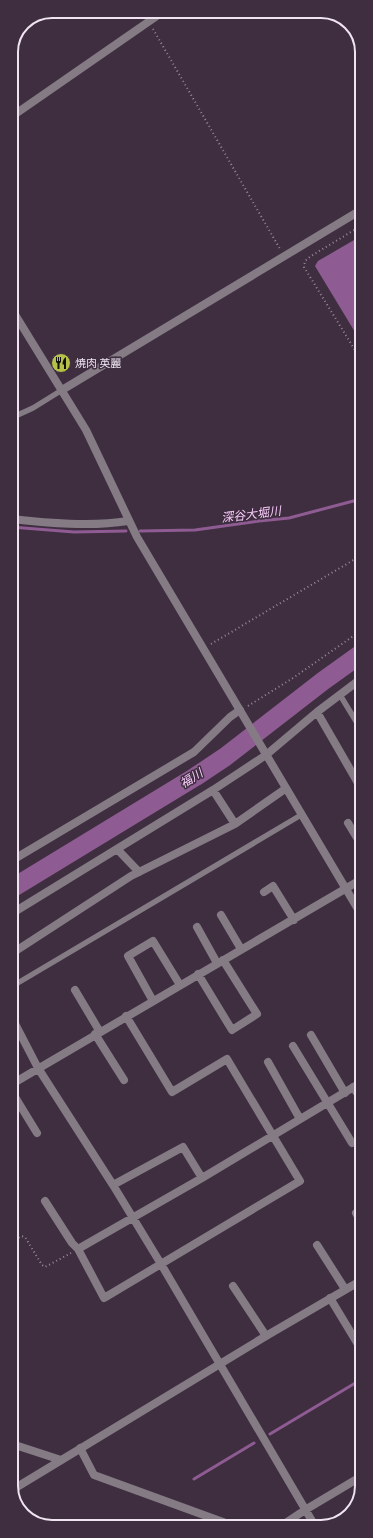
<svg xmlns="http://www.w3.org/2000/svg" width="373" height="1538" font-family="'PT Sans Narrow','Noto Sans JP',sans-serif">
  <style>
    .water { fill: #8f5b93 }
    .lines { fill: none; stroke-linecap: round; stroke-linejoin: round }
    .stream { stroke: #8f5b93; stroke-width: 3 }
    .river { stroke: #8f5b93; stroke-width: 19 }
    .path { stroke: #978998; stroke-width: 2; stroke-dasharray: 1 3; stroke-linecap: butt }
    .service { stroke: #847b85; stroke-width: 5.5 }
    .minor { stroke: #847b85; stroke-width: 8 }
    .tertiary { stroke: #847b85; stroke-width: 8 }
    .labels { text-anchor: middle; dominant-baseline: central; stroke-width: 3; stroke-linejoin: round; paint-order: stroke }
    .poi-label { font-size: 11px; fill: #efe4f0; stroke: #3f2e40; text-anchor: start }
    .water-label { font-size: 12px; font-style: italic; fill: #f9cbfb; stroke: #3f2e40 }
    .rim { fill: none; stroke: #efe4f0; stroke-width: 2 }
  </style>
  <rect width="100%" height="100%" fill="#3f2e40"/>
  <path class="water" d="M361,236V342L315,266L318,261Z"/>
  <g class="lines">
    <path class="stream" d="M11,527L74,532L126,531
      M140,531L195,530L259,521L289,518L361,499
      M270,1434L362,1379
      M194,1479L254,1443"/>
    <path class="river" d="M11,889L195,777L225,757L323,681L362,653"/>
    <path class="path" d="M153,29L280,249
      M361,226L311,256L305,261L304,267L361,360
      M211,644L362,555
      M248,706L293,678L362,630
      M12,1242L21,1236L25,1237L42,1265L45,1267L71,1253"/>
    <path class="service" d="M11,418L33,408L62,390
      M340,695L362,731
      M11,987L301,815"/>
    <path class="minor" d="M62,390L361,210
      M11,519C48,523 91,527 128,521
      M317,712L362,790
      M213,790L235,824
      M348,823L362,846
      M117,849L139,872
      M11,861L194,752L230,717L240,710
      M264,892L273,886L294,920
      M11,914L213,790L266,755L317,712L362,678
      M221,915L241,949
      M197,927L217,963
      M11,954L131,876L235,824L285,789
      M198,974L232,1030L257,1014L223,960
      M75,990L100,1032
      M153,1001L128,956L153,941L180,985
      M11,1016L38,1068L113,1185L161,1264L315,1526
      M95,1034L124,1080
      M311,1035L345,1093
      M293,1046L352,1143
      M268,1062L300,1119
      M12,1084L362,879
      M353,1087L362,1100
      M12,1092L37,1133
      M113,1185L183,1147L202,1178
      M45,1201L72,1243L78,1249L104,1298L300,1181L227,1059L172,1092L126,1016
      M356,1213L362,1223
      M317,1245L345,1289
      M78,1249L202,1178L362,1082
      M233,1286L266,1336
      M330,1298L362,1351
      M12,1444L61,1460
      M212,1519L214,1526
      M281,1526L305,1510L362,1476"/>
    <path class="tertiary" d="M11,117L164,11
      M11,308L86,430L137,537L362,916
      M80,1448L94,1475L234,1526
      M12,1490L266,1336L362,1280"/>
  </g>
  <defs>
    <g id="restaurant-disc" transform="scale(1)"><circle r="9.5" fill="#b6c148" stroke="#3f2e40"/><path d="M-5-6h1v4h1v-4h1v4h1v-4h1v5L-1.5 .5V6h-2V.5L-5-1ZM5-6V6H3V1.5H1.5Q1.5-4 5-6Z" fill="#111"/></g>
  </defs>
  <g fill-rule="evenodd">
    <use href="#restaurant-disc" x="61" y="363"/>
  </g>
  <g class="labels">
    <g class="poi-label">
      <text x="75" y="363">焼肉 英麗</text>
    </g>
    <g class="water-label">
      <text transform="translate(251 514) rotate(-7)">深谷大堀川</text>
      <text transform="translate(191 778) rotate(-32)">福川</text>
    </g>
  </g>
  <path d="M0 0H373V1538H0ZM52 18H321A34 34 0 0 1 355 52V1486A34 34 0 0 1 321 1520H52A34 34 0 0 1 18 1486V52A34 34 0 0 1 52 18Z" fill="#3f2e40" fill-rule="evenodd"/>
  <path class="rim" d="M52 18H321A34 34 0 0 1 355 52V1486A34 34 0 0 1 321 1520H52A34 34 0 0 1 18 1486V52A34 34 0 0 1 52 18Z"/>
</svg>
